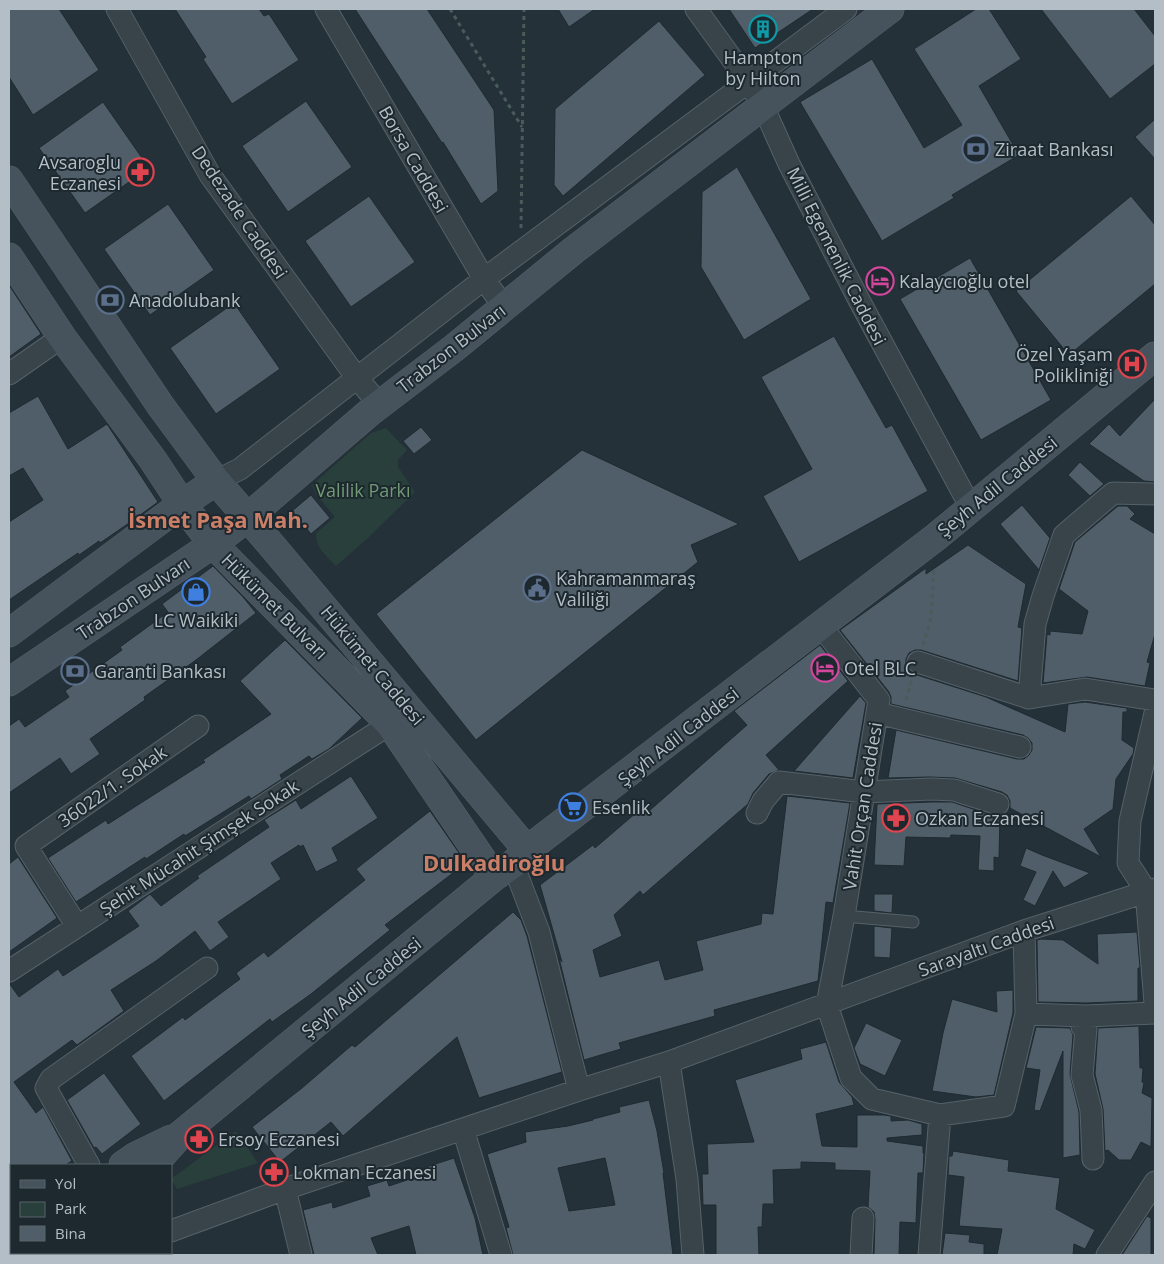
<svg xmlns="http://www.w3.org/2000/svg" width="1164" height="1264" font-family="'Open Sans',sans-serif">
  <style>
    .green { fill: #293f3b }
    .building { fill: #4f5e68; stroke: #1f2a31; fill-rule: evenodd }
    .lines { fill: none; stroke-linecap: round; stroke-linejoin: round }
    .lane-casing { stroke: #566168; stroke-width: 13 }
    .street-casing { stroke: #566168; stroke-width: 23 }
    .secondary-casing { stroke: #566168; stroke-width: 29 }
    .path { stroke: #485c5a; stroke-width: 3; stroke-dasharray: 4 4; stroke-linecap: butt }
    .lane { stroke: #38434a; stroke-width: 11 }
    .street { stroke: #38434a; stroke-width: 21 }
    .secondary { stroke: #46535d; stroke-width: 28 }
    .labels { text-anchor: middle; dominant-baseline: central; stroke-width: 4; stroke-linejoin: round; paint-order: stroke }
    .poi-label { font-size: 18px; fill: #b3bec6; stroke: #1d282f; text-anchor: start }
    .street-label { font-size: 18px; fill: #b3bec6; stroke: #1d282f }
    .park-label { font-size: 18px; fill: #729a74; stroke: #1d282f }
    .district-label { font-size: 22px; font-weight: bold; fill: #cc7f67; stroke: #1d282f }
  </style>
  <rect width="100%" height="100%" fill="#243139"/>
  <path class="green" d="M386,428L407,450L398,460V467L415,492L369,537L336,566C325,554 316,549 316,533L335,517L316,494L312,485L371,433Z
    M236,1131L258,1163L177,1189L171,1179Z"/>
  <path class="building" d="M9,9H59L99,70L33,115L9,77Z
    M175,9H259L264,16L269,14L299,60L232,104L203,59L206,57Z
    M355,9H427L494,110L498,191L481,204L443,142L442,143Z
    M558,9H595L569,27Z
    M729,9H813L755,48Z
    M976,9H989L1021,59L979,86L1019,155L952,195L954,198L882,241L800,102L872,59L924,148L962,125L914,49Z
    M1041,9H1134L1155,36V64L1110,99Z
    M659,21L705,75L563,196L554,185L555,109Z
    M306,101L352,167L288,212L242,146Z
    M103,102L149,168L85,213L39,148Z
    M1155,119V159L1135,137Z
    M737,167L811,299L744,340L701,267L702,192Z
    M369,196L415,262L351,307L305,241Z
    M1131,196L1155,225V284L1069,355L1016,291Z
    M168,204L214,270L150,315L104,249Z
    M970,258L1051,400L981,440L900,299Z
    M9,285L41,334L9,357Z
    M234,303L280,369L216,414L170,348Z
    M834,336L886,428L892,425L928,491L799,562L763,496L812,469L761,377Z
    M38,396L68,449L107,424L158,502L132,521L100,543L99,541L79,555L78,553L9,600V522L43,500L23,468L9,476V413Z
    M1155,399V482L1144,481L1089,444L1109,424L1120,436Z
    M421,427L432,440L414,454L403,441Z
    M582,450L739,524L691,545L698,562L476,740L376,614Z
    M1080,462L1104,484L1090,496L1068,475Z
    M311,495L330,518L311,534L292,511Z
    M1022,505L1050,538L1039,570L1000,524Z
    M1118,506H1127L1135,514L1130,519L1155,534V634L1147,662L1150,663L1145,686L1087,677L1043,683L1047,634L1050,635V631L1082,634L1088,611L1059,589L1075,542Z
    M968,545L1026,584L1018,627L1022,628L1018,681L921,650H915L909,653L906,659V665L909,671L914,674L986,697L1065,732L1068,704L1085,702L1127,708V712H1123L1122,740L1134,748L1133,754L1116,779L1113,809L1084,829L1101,857L1010,808V801L1007,795L1002,792L955,778L930,777L888,778L896,730L1017,759H1024L1029,755L1032,750V743L1028,738L1023,735L891,704V697L889,692L840,630L926,568V574Z
    M213,566L243,597L256,613L196,660L144,697L145,700L90,739L100,754L71,774L60,758L9,793V726L19,719L25,727L69,697L65,691L122,650L120,647L168,612L162,604Z
    M285,640L362,718L329,749L312,759L309,756L280,775L282,779L251,799L249,796L185,836L184,834L146,859L145,857L76,902L48,858L106,820L108,824L205,762L203,760L271,714L240,681Z
    M820,645L848,681L766,755L779,770L769,774L753,793L748,804L643,895L640,891L614,915L622,936L593,950L600,977L659,960L665,980L703,970L696,941L761,924L762,913L773,914L787,796L850,803L833,903L826,902L818,981L714,1010L715,1016L619,1043L621,1049L584,1060L559,958L562,962L540,885L593,845L595,848L644,806L649,811L747,725L734,711Z
    M860,696L866,703L853,778L794,771Z
    M351,776L378,818L332,848L338,861L316,872L303,845L300,847L299,845L271,863L281,879L218,922L229,937L210,951L195,931L156,961L111,990L124,1011L77,1045L72,1040L14,1082L36,1113L43,1107L72,1161L65,1165H9V983L19,997L58,969L63,976L139,926L128,911L150,894L161,906L199,878L197,876L269,827L264,820L296,800L301,809Z
    M931,802H952L994,816H1000L999,858L994,857V871L978,870L980,836L951,835L950,838L906,837L904,866L874,865L877,804Z
    M430,811L466,863L385,925L390,930L311,994L272,1022L270,1019L164,1101L131,1056L183,1017L185,1020L240,979L236,973L264,952L268,957L365,880L356,869Z
    M1026,848L1042,855L1090,873L1064,888L1053,871L1035,906L1023,900L1036,872L1020,866Z
    M18,857L57,918L9,952V864Z
    M874,894H893L892,913L874,911Z
    M513,912L521,920L527,936L562,1072L479,1098L457,1037L343,1136L331,1122L280,1162L252,1127L302,1088L352,1045L355,1047Z
    M874,926L892,928L890,958L874,957Z
    M1137,932L1140,968H1138V1001L1086,1003L1038,1002L1037,940L1041,939L1063,940L1098,964L1097,934Z
    M1013,990V1013L994,1095L976,1097L932,1091L943,1033L952,999L997,1012L996,991Z
    M866,1023L902,1040L885,1076L860,1064L854,1048Z
    M1139,1026L1140,1068H1143L1142,1082L1144,1083L1142,1093L1152,1098L1151,1147L1141,1142L1131,1160H1119L1108,1150L1105,1151L1103,1109L1095,1074L1098,1028Z
    M1036,1027L1070,1028L1073,1035L1070,1074L1079,1112L1080,1155L1063,1158V1051L1040,1111L1034,1110L1040,1070L1026,1068Z
    M826,1042L839,1082L852,1097L854,1105L816,1114L822,1146L857,1147V1115H884L891,1116V1121L908,1120L922,1124V1135L887,1138V1141L923,1146V1153H924L923,1173H918L916,1223L900,1222L899,1255H874L875,1219L874,1212L868,1207L870,1171L835,1170V1163L801,1162V1169L773,1170L774,1204H763L762,1227H758L759,1255H716V1205H703L702,1174H708L707,1144L754,1142L735,1080L802,1059L800,1049Z
    M104,1073L141,1124L102,1154L96,1147L94,1148L67,1100Z
    M649,1100L657,1131L664,1173H663L673,1255H513L506,1228L509,1227L487,1154L526,1142L525,1132L568,1126L593,1120V1119L620,1112L619,1107ZM605,1158L615,1205L569,1211L558,1168Z
    M953,1151L1009,1160L1008,1171L1060,1178L1056,1209L1095,1230L1085,1249L1074,1244L1073,1255H997L1002,1229L959,1226L964,1177L948,1175L949,1156H952Z
    M454,1158L475,1218L483,1255H416L409,1226L371,1238L378,1255H314L303,1210L332,1202L333,1208L370,1196L367,1186L387,1180L389,1186L425,1174L423,1168Z
    M1147,1216L1151,1218V1255H1122Z
    M945,1233L970,1235L969,1242L984,1244V1255H942Z"/>
  <g class="lines">
    <g class="lane-casing">
      <path id="lane" d="M844,916L913,922"/>
    </g>
    <g class="street-casing">
      <path id="street" d="M117,9L210,175L357,378L379,404
        M326,9L484,279L504,307
        M696,9L748,81L763,106L789,164L859,300L971,508
        M9,374L62,337
        M216,481L240,469L484,279L846,9
        M821,626L879,700L844,916L827,1005L851,1078L872,1099L940,1115L1004,1106L1026,1014L1024,931
        M918,662L1029,698L1085,689L1155,700
        M1029,698L1035,624L1043,596L1064,535L1113,493L1155,494
        M877,713L1020,747
        M1155,713L1130,821L1128,863L1146,891L1155,1003
        M757,813L763,801L779,782L864,792L931,789L954,790L998,804
        M513,864L539,932L579,1090
        M77,926L26,846L198,726
        M9,971C135,888 263,806 390,724
        M1026,1014L1086,1016L1155,1013
        M1086,1016L1082,1018V1027L1086,1028L1082,1075L1091,1110L1093,1159
        M669,1062L687,1179L693,1255
        M463,1129L501,1255
        M89,1165L46,1088L51,1079L207,968
        M285,1189L301,1255
        M171,1231L285,1189L579,1090L669,1062L1024,931L1155,889
        M135,1253L136,1255
        M106,1255L113,1253
        M861,1255L863,1218
        M929,1255L940,1115
        M1107,1255L1155,1182"/>
    </g>
    <g class="secondary-casing">
      <path id="secondary" d="M9,180L160,405L216,481L273,547L527,850
        M9,257L62,337L153,460L182,504L213,544L390,724L494,877
        M9,633L182,504L216,481
        M9,682L213,544L247,518L370,412L454,348L574,250L890,9
        M123,1165L136,1156L171,1139
        M153,1165L179,1136L494,877L513,864L527,850L936,537L1155,356
        M9,1246L11,1244
        M58,1255L60,1253"/>
    </g>
    <path class="path" d="M450,9L522,127
      M521,228L524,9
      M923,645L931,618L934,567
      M906,700L912,679"/>
    <use href="#lane" class="lane"/>
    <use href="#street" class="street"/>
    <use href="#secondary" class="secondary"/>
  </g>
  <defs>
    <g id="building-ring" transform="scale(1.4375)"><circle r="9.5" fill="#1d282f" stroke="#0f9aa8" stroke-width="1.5"/><path d="M-4-6H4V6H1V3H-1V6H-4ZM-2.5-4.3h1.7v1.8h-1.7ZM.8-4.3h1.7v1.8H.8ZM-2.5-1h1.7V.8h-1.7ZM.8-1h1.7V.8H.8Z" fill="#0f9aa8"/></g>
    <g id="bank-ring" transform="scale(1.4375)"><circle r="9.5" fill="#1d282f" stroke="#5c6f8a" stroke-width="1.5"/><path d="M-6-4H6V4H-6ZM0-2.3a2.3 2.3 0 1 0 0 4.6a2.3 2.3 0 1 0 0-4.6Z" fill="#5c6f8a"/></g>
    <g id="pharmacy-ring" transform="scale(1.4375)"><circle r="9.5" fill="#1d282f" stroke="#e0444e" stroke-width="1.5"/><path d="M-2-6h4v4h4v4h-4v4h-4v-4h-4v-4h4Z" fill="#e0444e"/></g>
    <g id="hotel-ring" transform="scale(1.4375)"><circle r="9.5" fill="#1d282f" stroke="#d1479c" stroke-width="1.5"/><path d="M-6-4.5h1.5V1H6V5H4.5V3h-9V5H-6ZM-4 0a1.8 1.8 0 1 1 3.6 0ZM.5 0V-2.5h3Q6-2.5 6 0Z" fill="#d1479c"/></g>
    <g id="hospital-ring" transform="scale(1.4375)"><circle r="9.5" fill="#1d282f" stroke="#e0444e" stroke-width="1.5"/><path d="M-5-5h3v3.5h4V-5h3V5h-3V1.5h-4V5h-3Z" fill="#e0444e"/></g>
    <g id="civic-ring" transform="scale(1.4375)"><circle r="9.5" fill="#1d282f" stroke="#5c6f8a" stroke-width="1.5"/><path d="M-.6-6.5H3V-4.5H.6V-3L4-1V1h2V6H-6V1h2V-1L-.6-3ZM-1.2 2.5V6h2.4V2.5Z" fill="#5c6f8a"/></g>
    <g id="shop-ring" transform="scale(1.4375)"><circle r="9.5" fill="#1d282f" stroke="#3f7fe0" stroke-width="1.5"/><path d="M-5-2.5h2.3a2.7 3.5 0 0 1 5.4 0H5L5.5 6h-11ZM-1.5-2.5h3a1.5 2.3 0 0 0-3 0Z" fill="#3f7fe0"/></g>
    <g id="supermarket-ring" transform="scale(1.4375)"><circle r="9.5" fill="#1d282f" stroke="#3f7fe0" stroke-width="1.5"/><path d="M-6-5.5h2.5l.6 2H6L4.5 2H-2.5L-4.4-4H-6ZM-1.5 3.2a1.3 1.3 0 1 0 .1 0ZM3 3.2a1.3 1.3 0 1 0 .1 0Z" fill="#3f7fe0"/></g>
  </defs>
  <g fill-rule="evenodd">
    <use href="#building-ring" x="763" y="29"/>
    <use href="#bank-ring" x="976" y="149"/>
    <use href="#pharmacy-ring" x="140" y="172"/>
    <use href="#hotel-ring" x="880" y="281"/>
    <use href="#bank-ring" x="110" y="300"/>
    <use href="#hospital-ring" x="1132" y="364"/>
    <use href="#civic-ring" x="537" y="588"/>
    <use href="#shop-ring" x="196" y="592"/>
    <use href="#hotel-ring" x="825" y="668"/>
    <use href="#bank-ring" x="75" y="671"/>
    <use href="#supermarket-ring" x="573" y="807"/>
    <use href="#pharmacy-ring" x="896" y="818"/>
    <use href="#pharmacy-ring" x="199" y="1139"/>
    <use href="#pharmacy-ring" x="274" y="1172"/>
  </g>
  <g class="labels">
    <g class="poi-label">
      <text x="763" y="57" text-anchor="middle">Hampton<tspan x="763" dy="21">by Hilton</tspan></text>
      <text x="995" y="149">Ziraat Bankası</text>
      <text x="121" y="162" text-anchor="end">Avsaroglu<tspan x="121" dy="21">Eczanesi</tspan></text>
      <text x="899" y="281">Kalaycıoğlu otel</text>
      <text x="129" y="300">Anadolubank</text>
      <text x="1113" y="354" text-anchor="end">Özel Yaşam<tspan x="1113" dy="21">Polikliniği</tspan></text>
      <text x="556" y="578">Kahramanmaraş<tspan x="556" dy="21">Valiliği</tspan></text>
      <text x="196" y="620" text-anchor="middle">LC Waikiki</text>
      <text x="844" y="668">Otel BLC</text>
      <text x="94" y="671">Garanti Bankası</text>
      <text x="592" y="807">Esenlik</text>
      <text x="915" y="818">Ozkan Eczanesi</text>
      <text x="218" y="1139">Ersoy Eczanesi</text>
      <text x="293" y="1172">Lokman Eczanesi</text>
    </g>
    <g class="street-label">
      <text transform="translate(414 159) rotate(60)">Borsa Caddesi</text>
      <text transform="translate(240 212) rotate(56)">Dedezade Caddesi</text>
      <text transform="translate(837 256) rotate(63)">Milli Egemenlik Caddesi</text>
      <text transform="translate(451 348) rotate(-38)">Trabzon Bulvarı</text>
      <text transform="translate(997 486) rotate(-39)">Şeyh Adil Caddesi</text>
      <text transform="translate(133 598) rotate(-34)">Trabzon Bulvarı</text>
      <text transform="translate(275 606) rotate(45)">Hükümet Bulvarı</text>
      <text transform="translate(373 665) rotate(50)">Hükümet Caddesi</text>
      <text transform="translate(678 736) rotate(-38)">Şeyh Adil Caddesi</text>
      <text transform="translate(112 786) rotate(-35)">36022/1. Sokak</text>
      <text transform="translate(862 806) rotate(-81)">Vahit Orçan Caddesi</text>
      <text transform="translate(199 847) rotate(-33)">Şehit Mücahit Şimşek Sokak</text>
      <text transform="translate(986 946) rotate(-20)">Sarayaltı Caddesi</text>
      <text transform="translate(361 987) rotate(-39)">Şeyh Adil Caddesi</text>
    </g>
    <g class="park-label">
      <text x="363" y="490">Valilik Parkı</text>
    </g>
    <g class="district-label">
      <text x="218" y="519">İsmet Paşa Mah.</text>
      <text x="494" y="862">Dulkadiroğlu</text>
    </g>
  </g>
  <rect width="1164" height="1264" fill="none" stroke="#b3bec6" stroke-width="20"/>
  <rect x="10" y="1164" width="162" height="90" fill="#1d282f" stroke="#59646b"/>
  <rect x="20" y="1180" width="25" height="8" fill="#46535d" stroke="#59646b"/>
  <text x="55" y="1189" font-size="15" fill="#b3bec6">Yol</text>
  <rect x="20" y="1202" width="25" height="15" fill="#293f3b" stroke="#59646b"/>
  <text x="55" y="1214" font-size="15" fill="#b3bec6">Park</text>
  <rect x="20" y="1226" width="25" height="15" fill="#4f5e68" stroke="#59646b"/>
  <text x="55" y="1239" font-size="15" fill="#b3bec6">Bina</text>
</svg>
